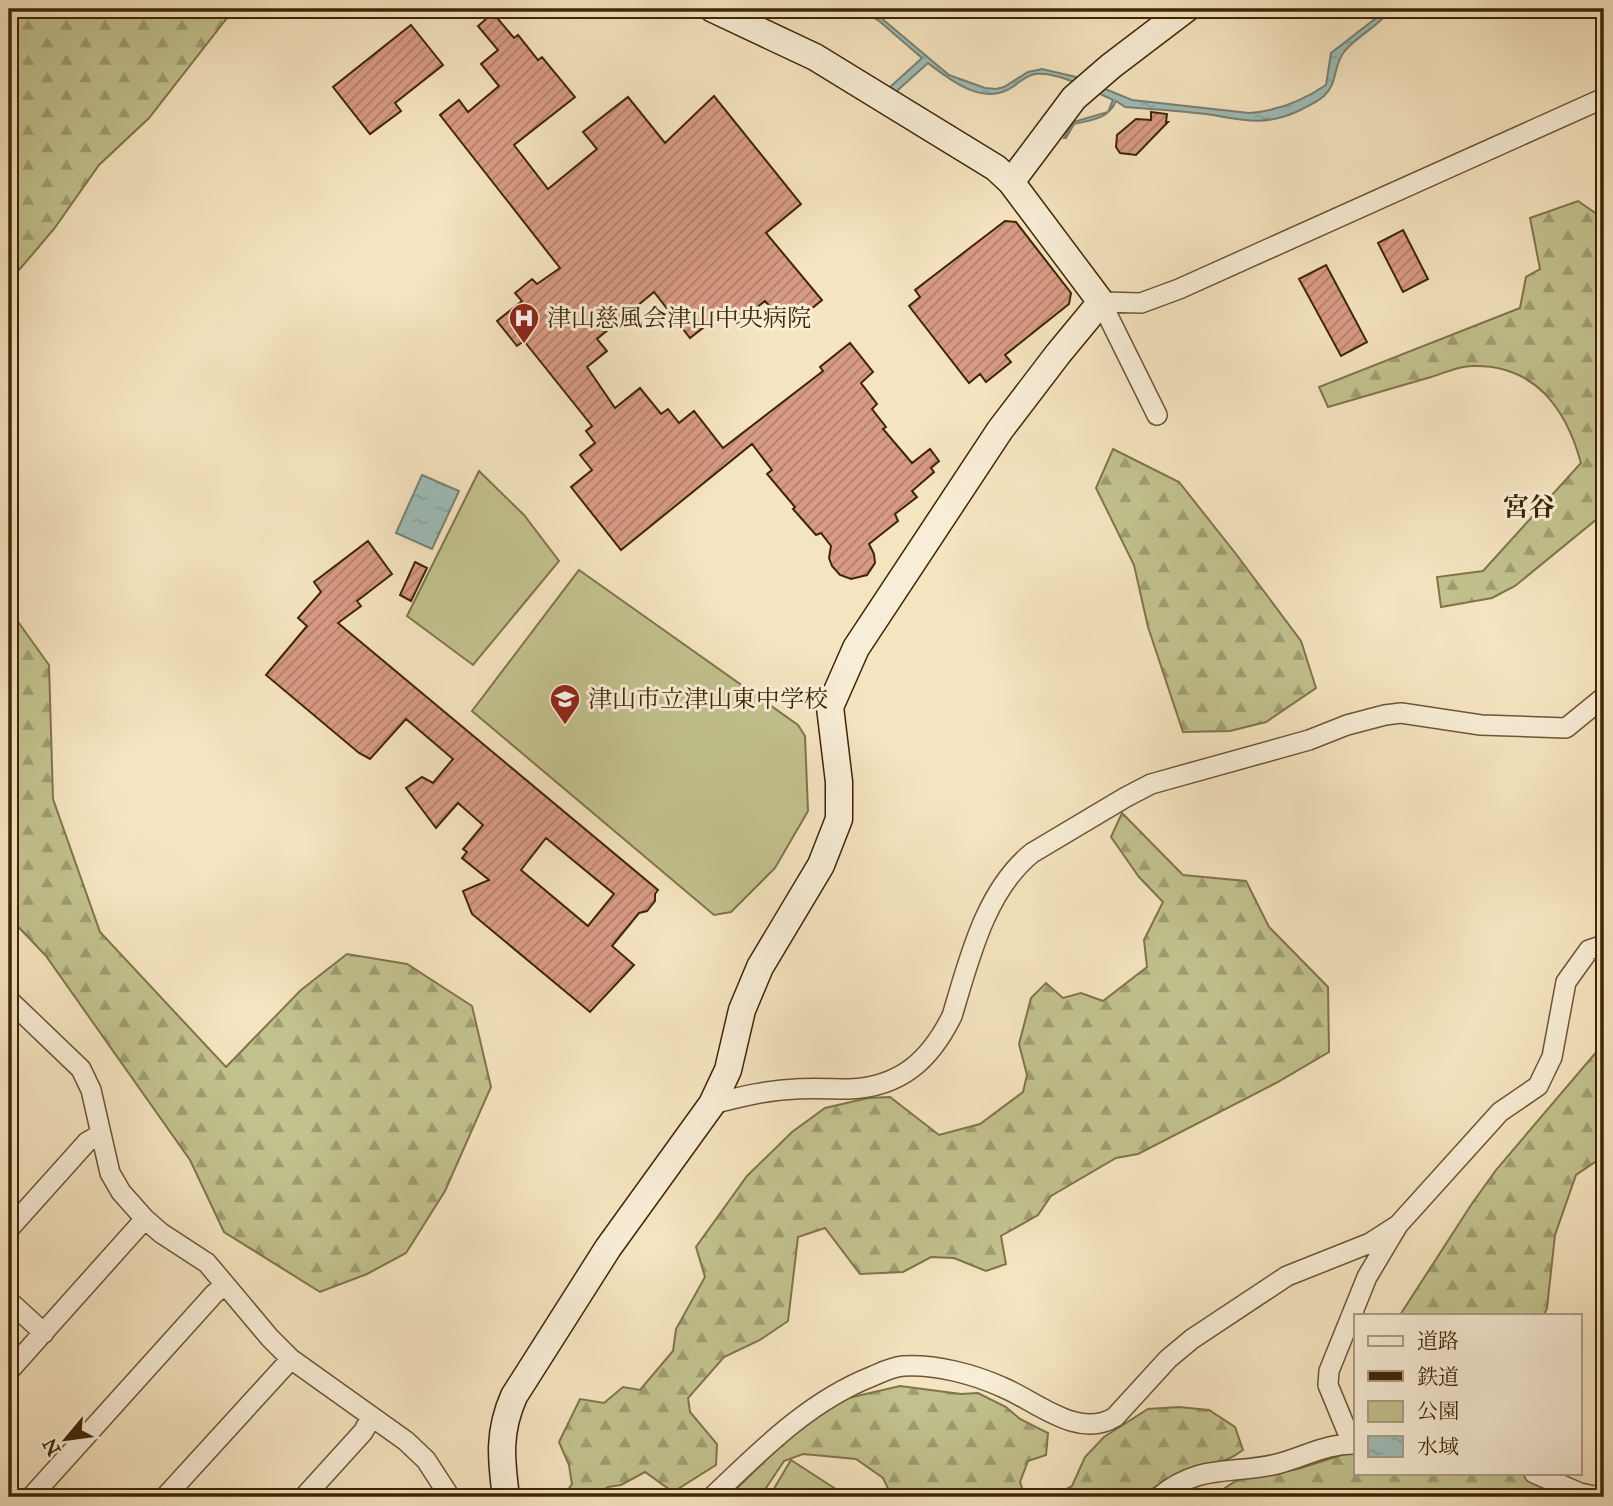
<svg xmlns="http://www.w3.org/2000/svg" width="1613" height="1506" font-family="'IM FELL Great Primer','Noto Serif JP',serif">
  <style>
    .forest { fill: url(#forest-firs); stroke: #807449; stroke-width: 2 }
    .park { fill: #c2c28e; stroke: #807449; stroke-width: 2 }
    .water { fill: url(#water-ripples); stroke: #788171; stroke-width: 2 }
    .building { fill: url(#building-hatch); stroke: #3e2604; stroke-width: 2; fill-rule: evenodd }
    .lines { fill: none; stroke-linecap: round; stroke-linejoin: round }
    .street-casing { stroke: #6c5633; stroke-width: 22 }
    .secondary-casing { stroke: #3e2604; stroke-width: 29 }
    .street { stroke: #f8edd6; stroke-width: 19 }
    .secondary { stroke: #f8edd6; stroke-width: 26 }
    .rail { stroke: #3e2604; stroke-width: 5; stroke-dasharray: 12 12; stroke-linecap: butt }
    .labels { text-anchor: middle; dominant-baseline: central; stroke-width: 6; stroke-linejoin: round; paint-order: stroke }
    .poi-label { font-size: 24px; fill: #3e2604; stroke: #f8edd6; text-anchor: start }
    .neighbourhood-label { font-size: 26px; font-weight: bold; fill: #3e2604; stroke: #f8edd6 }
  </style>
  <defs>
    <pattern id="forest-firs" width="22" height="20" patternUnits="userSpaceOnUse" patternTransform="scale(1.75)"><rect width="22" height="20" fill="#c2c28e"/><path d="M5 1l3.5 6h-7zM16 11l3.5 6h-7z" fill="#9f9d72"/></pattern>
    <pattern id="water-ripples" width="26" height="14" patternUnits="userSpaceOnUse" patternTransform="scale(1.75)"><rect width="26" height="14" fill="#9ebdb9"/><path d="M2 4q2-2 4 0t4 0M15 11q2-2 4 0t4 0" fill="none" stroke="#89a29d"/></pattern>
    <pattern id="building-hatch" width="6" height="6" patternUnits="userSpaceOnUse" patternTransform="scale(1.75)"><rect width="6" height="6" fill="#d89b84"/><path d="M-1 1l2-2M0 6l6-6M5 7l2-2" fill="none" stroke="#b17e6a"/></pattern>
  </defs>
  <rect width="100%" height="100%" fill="#f5e4c0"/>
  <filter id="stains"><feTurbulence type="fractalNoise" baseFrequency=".00286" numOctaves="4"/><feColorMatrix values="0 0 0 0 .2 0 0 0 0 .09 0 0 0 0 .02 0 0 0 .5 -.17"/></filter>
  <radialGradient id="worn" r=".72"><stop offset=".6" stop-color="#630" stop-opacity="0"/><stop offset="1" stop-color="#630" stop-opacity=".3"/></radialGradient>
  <path class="forest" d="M9,9H234L149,118L99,165L54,229L19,270L9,274V171L11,166L9,165Z
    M1578,201L1604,219V518L1597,519L1515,586L1492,598L1441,607L1437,577L1483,571L1581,463C1566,408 1534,364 1472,366C1459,366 1444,373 1431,377C1397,387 1362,397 1328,407L1319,387L1520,308L1526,277L1540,269L1530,218Z
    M1113,449L1179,482L1236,554L1301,641L1316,688L1266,722L1230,731L1183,732L1148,627L1134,565L1096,488Z
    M11,612L49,665L53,799L100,932L226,1067L301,990L347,954L407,964L472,1006L491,1087L445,1191L406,1253L367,1274L320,1292L224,1232L190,1160L46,956L9,917V613Z
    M1122,813L1183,875L1246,881L1269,927L1328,987L1329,1052L1276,1083L1138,1154L1116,1158L1051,1196L1038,1215L1001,1236L1006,1264L986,1271L954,1258L931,1257L903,1272L860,1274L825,1228L798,1237L788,1321L760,1340L724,1357L688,1398L690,1412L717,1444L716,1465L673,1492L645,1472L621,1485L608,1487L594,1497H563L572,1484L569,1465L559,1442L580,1399L604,1403L623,1387L640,1390L673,1351L676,1329L705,1277L696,1247L747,1176L792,1132L825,1108L868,1098L890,1097L939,1135L980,1124L1023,1092L1027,1075L1019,1044L1031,998L1046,983L1063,998L1081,993L1103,1001L1147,967L1144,940L1163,902L1139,877L1111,837Z
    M1604,1043V1156L1576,1175L1555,1235L1547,1308L1544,1315H1400L1471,1205L1496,1170Z
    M900,1386L961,1394L978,1393L1006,1407L1020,1419L1048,1433L1046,1455L1028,1461L1020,1482L1025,1497H892L883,1478L856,1459L803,1454L784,1461L760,1497H728L803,1424L844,1399Z
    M1179,1407L1209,1410L1235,1427L1243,1450C1222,1466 1209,1463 1186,1471C1170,1477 1155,1486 1143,1497H1052L1072,1486L1085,1457L1104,1437L1148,1409Z
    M1356,1453V1473H1522L1535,1478L1548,1496L1575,1497H1222L1225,1488L1239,1479L1298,1469L1345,1454Z"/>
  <path class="park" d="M479,471L524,515L559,561L473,665L407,616Z
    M579,570L798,725L805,736L808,811L775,868L731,912L714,915L472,711Z
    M791,1460L848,1497H769Z"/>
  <path class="water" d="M858,9H867L880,17L949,75L985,88L996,89L1004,87L1028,72L1042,69L1076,77L1132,100L1249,113C1278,111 1302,101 1326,85L1331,53L1376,18L1383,9H1391C1379,27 1357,35 1344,52C1333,66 1338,83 1324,96C1316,103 1306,107 1296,112C1262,127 1240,119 1206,114C1179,111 1152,109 1125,107L1116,101C1108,119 1092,120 1074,124L1066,138H1064L1073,122L1108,112L1113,100C1091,90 1060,72 1035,74C1024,76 1016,86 1007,90C979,104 948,78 928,63L899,89L886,105L878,98L922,58L878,20Z
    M422,475L459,491L432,549L396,533Z"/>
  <path class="building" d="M493,13L514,38L518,35L538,60L542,57L575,97L514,145L548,189L597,149L583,132L628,97L665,143L714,96L801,204L766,233L822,300L788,328L765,301L737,323L726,310L690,338L654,292L597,339L607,351L587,367L615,408L640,388L661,414L668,409L679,423L694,411L723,448L823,371L820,367L850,343L873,372L861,383L877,404L872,409L886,427L883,429L912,463L930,449L939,461L931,468L934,472L912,491L917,497L895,514L898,521L869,544L874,554L875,563L867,575L851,579L840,575L832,566L829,558L831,546L821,533L816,535L793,509L795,507L767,474L772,470L752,444L621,550L571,487L592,470L580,455L595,443L586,431L592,426L524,341L517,346L497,321L522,301L515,293L532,279L537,284L560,268L440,115L459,100L468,112L499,86L481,64L498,50L478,26Z
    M411,25L443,65L395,103L401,111L370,134L333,87Z
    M1151,112L1167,114L1166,122H1168L1136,155L1120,153L1116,147L1117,135L1136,119L1151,120Z
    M1005,221L1016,222L1071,293L1069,304L1005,355L1011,362L986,382L980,374L969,383L909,306L920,297L915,290Z
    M1403,230L1428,279L1403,292L1378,243Z
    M1326,265L1367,342L1341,356L1299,279Z
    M368,541L392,574L357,601L361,606L338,623L658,890L655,894V901L647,911L639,913L612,946L634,965L590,1012L472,914L463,891L489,880L462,858L467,852L463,849L483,825L458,803L436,828L406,788L422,777L433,783L453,759L406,719L370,759L359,753L266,675L307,626L298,618L321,592L314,582ZM546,838L614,894L588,926L521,870Z
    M415,562L427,568L411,601L400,595Z"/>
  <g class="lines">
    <g class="street-casing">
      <path id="street" d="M1157,415L1101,302L1141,303L1179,289L1604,98
        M9,1000L81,1069L91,1090L110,1173L121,1192L145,1219L161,1233L207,1263L270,1338L291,1359L406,1441L426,1460L450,1497
        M712,1104C740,1097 767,1090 796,1089C814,1088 832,1089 849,1089C901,1087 930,1060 952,1016C969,960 985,891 1032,853L1126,797L1151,784L1309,740L1347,725L1385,715L1401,713L1481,725L1566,728L1604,697
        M9,1229L87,1142L101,1134
        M9,1301L44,1333
        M9,1371L145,1219
        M1348,1443L1349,1436L1328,1385L1329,1371L1367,1277L1398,1225L1500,1112L1538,1086L1552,1057L1566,982L1589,950L1604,945
        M1534,1473L1580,1493L1599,1497
        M31,1497L214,1294L225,1285
        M165,1497L291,1359
        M304,1497L363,1432L371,1418
        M712,1497C760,1451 809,1401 873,1376C882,1372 892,1367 903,1366C935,1364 973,1374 1002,1387C1036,1401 1078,1440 1115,1417L1168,1359L1192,1339L1287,1276L1370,1243L1398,1225
        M1159,1497C1200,1463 1231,1475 1277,1464C1304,1457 1327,1443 1356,1444"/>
    </g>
    <g class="secondary-casing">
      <path id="secondary" d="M1011,182L1074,98L1111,66L1186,9
        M506,1497C501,1459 498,1432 514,1396L608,1248L712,1104L728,1070L742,1010L760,967L821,865L839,819V782L830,707L856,648L1000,430L1058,354L1101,302L1011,182L996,168L815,57L713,9"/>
    </g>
    <use href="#street" class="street"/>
    <use href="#secondary" class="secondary"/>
    <path class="rail" d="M1186,9L1271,14L1524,9"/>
  </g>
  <defs>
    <g id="hospital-pin" transform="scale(1.575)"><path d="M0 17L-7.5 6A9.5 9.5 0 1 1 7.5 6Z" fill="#8f2418" stroke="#f8edd6"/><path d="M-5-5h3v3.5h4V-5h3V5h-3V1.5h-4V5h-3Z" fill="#fff"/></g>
    <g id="school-pin" transform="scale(1.575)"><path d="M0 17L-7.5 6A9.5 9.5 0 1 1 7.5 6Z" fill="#8f2418" stroke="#f8edd6"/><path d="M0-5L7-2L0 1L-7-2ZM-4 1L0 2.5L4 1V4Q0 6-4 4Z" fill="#fff"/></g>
  </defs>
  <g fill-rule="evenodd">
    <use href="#hospital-pin" x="524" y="318"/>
    <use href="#school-pin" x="565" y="699"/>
  </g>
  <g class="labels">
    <g class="poi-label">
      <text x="547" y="318">津山慈風会津山中央病院</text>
      <text x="588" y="699">津山市立津山東中学校</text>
    </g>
    <g class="neighbourhood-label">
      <text x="1529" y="507">宮谷</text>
    </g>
  </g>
  <rect width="1613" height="1506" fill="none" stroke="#f5e4c0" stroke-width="35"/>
  <rect x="10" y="10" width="1592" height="1485" fill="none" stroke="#3e2604" stroke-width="3.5"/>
  <rect x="18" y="18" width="1578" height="1471" fill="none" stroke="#3e2604" stroke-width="2"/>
  <rect x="1354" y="1314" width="228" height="161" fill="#f8edd6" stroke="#ae9d82" stroke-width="2"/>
  <rect x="1368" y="1336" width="35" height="10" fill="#f8edd6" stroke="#ae9d82" stroke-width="2"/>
  <text x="1417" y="1348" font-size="21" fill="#3e2604">道路</text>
  <rect x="1368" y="1371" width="35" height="10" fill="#3e2604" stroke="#ae9d82" stroke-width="2"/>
  <text x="1417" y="1384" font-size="21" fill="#3e2604">鉄道</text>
  <rect x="1368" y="1401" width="35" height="21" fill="#c2c28e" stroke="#ae9d82" stroke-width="2"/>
  <text x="1417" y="1418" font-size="21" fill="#3e2604">公園</text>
  <rect x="1368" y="1436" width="35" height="21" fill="url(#water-ripples)" stroke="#ae9d82" stroke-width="2"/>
  <text x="1417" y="1454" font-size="21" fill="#3e2604">水域</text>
  <g transform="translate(66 1439) rotate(241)" stroke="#f8edd6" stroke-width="5" paint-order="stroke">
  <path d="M0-5L12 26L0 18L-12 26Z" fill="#3e2604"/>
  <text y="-10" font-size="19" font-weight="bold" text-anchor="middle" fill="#3e2604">N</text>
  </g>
  <rect width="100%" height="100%" filter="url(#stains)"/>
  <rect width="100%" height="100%" fill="url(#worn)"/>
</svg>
